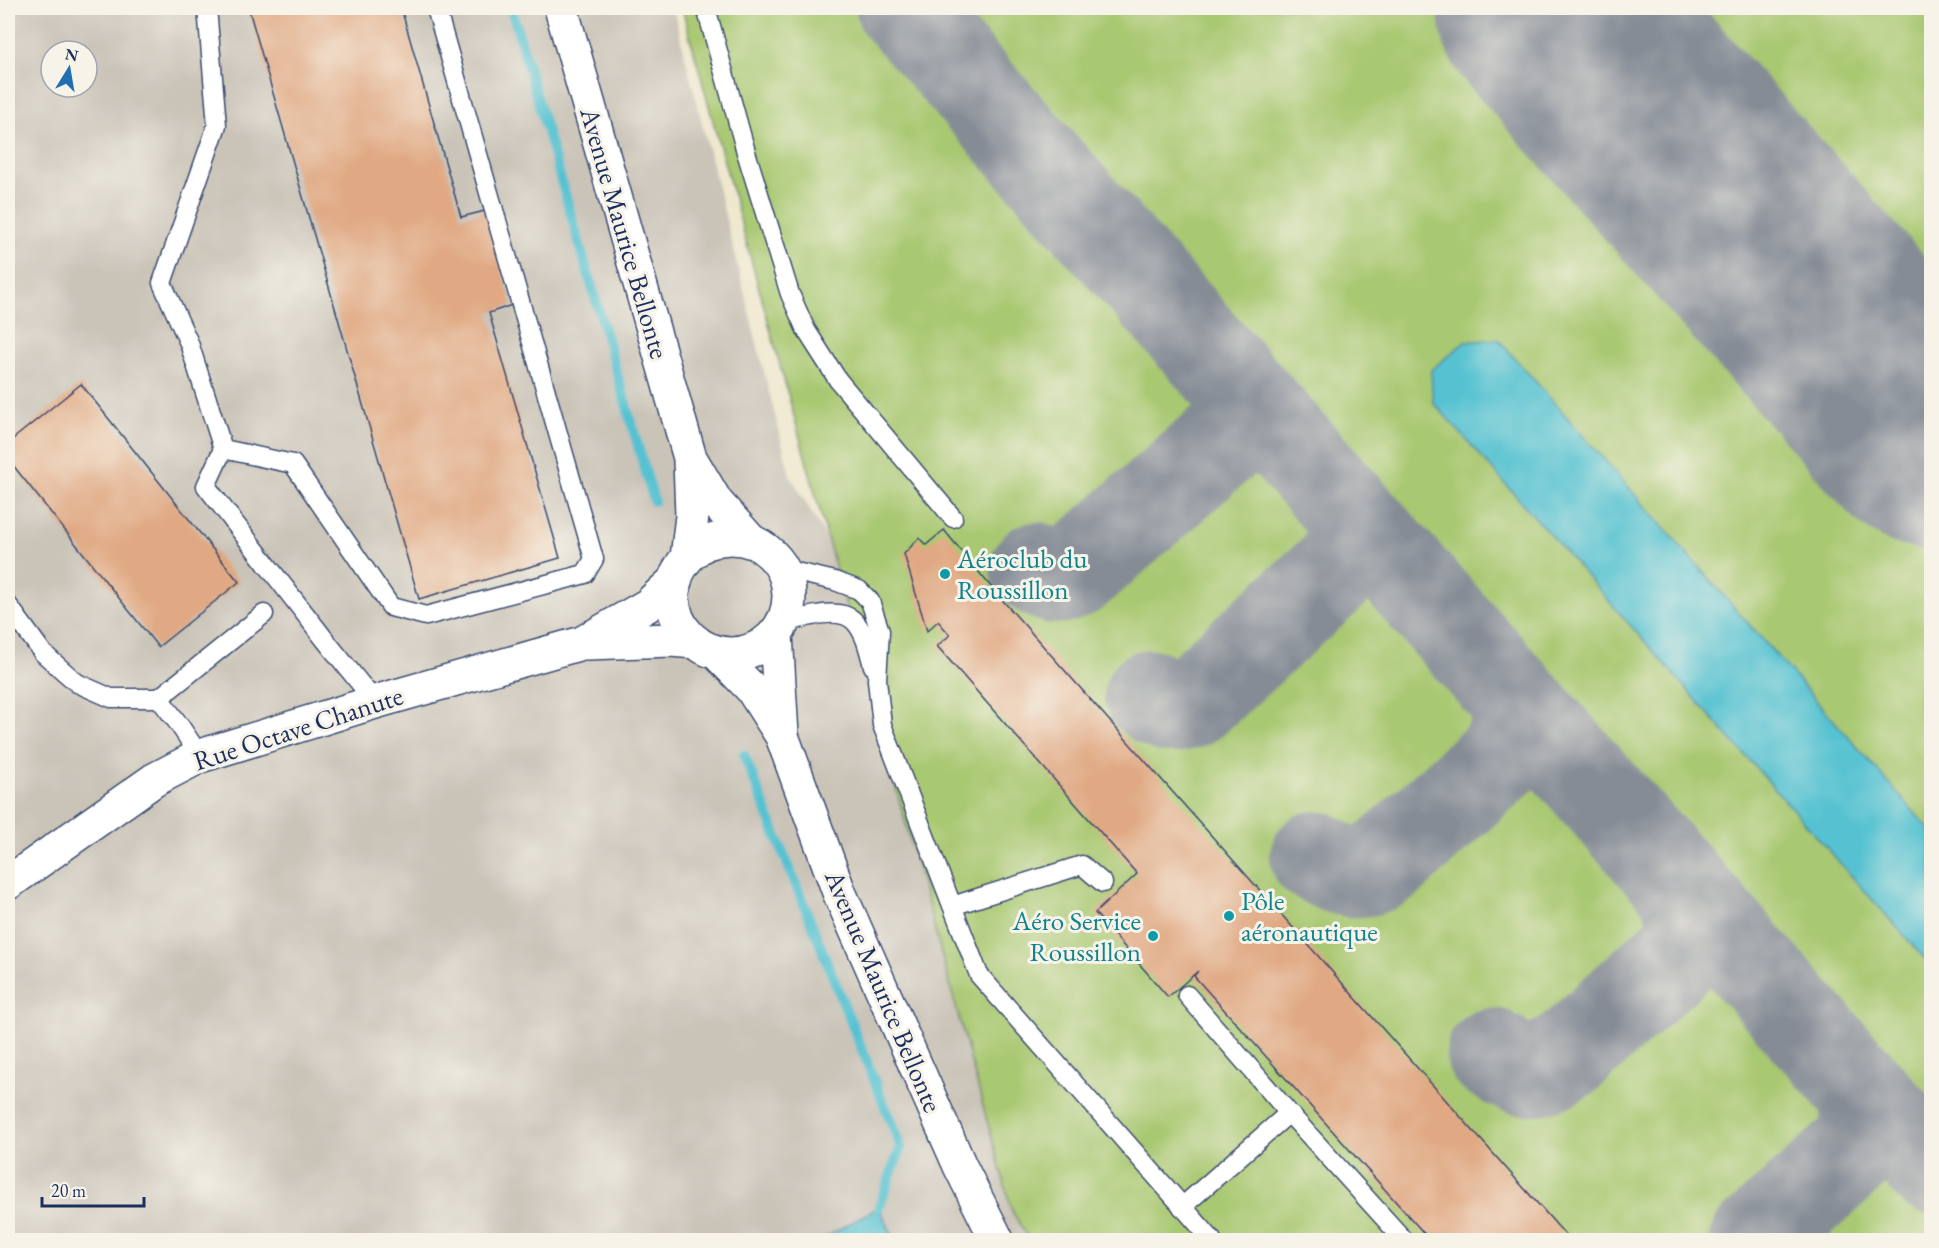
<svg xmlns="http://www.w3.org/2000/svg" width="1939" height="1248" font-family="'EB Garamond',serif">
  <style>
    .industrial { fill: #c9c3b8; fill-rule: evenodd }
    .green { fill: #a8c871; stroke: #627c68; stroke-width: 1.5 }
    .water { fill: #57c2d1; stroke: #397898; stroke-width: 1.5 }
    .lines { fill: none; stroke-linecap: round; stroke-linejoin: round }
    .stream { stroke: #57c2d1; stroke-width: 10 }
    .taxiway { stroke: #858c96; stroke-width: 92 }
    .runway { stroke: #858c96; stroke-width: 228 }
    .building { fill: #e0a983 }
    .service-casing { stroke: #3b4b6f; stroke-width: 21 }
    .minor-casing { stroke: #3b4b6f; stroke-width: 36 }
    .tertiary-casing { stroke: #3b4b6f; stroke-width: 36 }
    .service { stroke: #fff; stroke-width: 18 }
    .minor { stroke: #fff; stroke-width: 33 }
    .tertiary { stroke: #fff; stroke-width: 33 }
    .culture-dot { fill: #0f9aa8; stroke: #f7f3e8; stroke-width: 2 }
    .labels { text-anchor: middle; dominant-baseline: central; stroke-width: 6; stroke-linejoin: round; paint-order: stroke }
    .street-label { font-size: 27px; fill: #1b2f5e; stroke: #f7f3e8 }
    .culture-label { font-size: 27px; fill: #0d838f; stroke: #f7f3e8; text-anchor: start }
  </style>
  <rect width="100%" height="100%" fill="#f7f3e8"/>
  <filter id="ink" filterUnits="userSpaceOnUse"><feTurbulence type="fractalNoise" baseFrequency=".0167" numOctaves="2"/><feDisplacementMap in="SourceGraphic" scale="12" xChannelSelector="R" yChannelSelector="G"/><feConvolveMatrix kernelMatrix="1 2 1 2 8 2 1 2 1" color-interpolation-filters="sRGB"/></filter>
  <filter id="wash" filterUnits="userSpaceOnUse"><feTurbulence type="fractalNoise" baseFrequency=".008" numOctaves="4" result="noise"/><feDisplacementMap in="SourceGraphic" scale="24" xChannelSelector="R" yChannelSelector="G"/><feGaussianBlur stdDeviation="1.35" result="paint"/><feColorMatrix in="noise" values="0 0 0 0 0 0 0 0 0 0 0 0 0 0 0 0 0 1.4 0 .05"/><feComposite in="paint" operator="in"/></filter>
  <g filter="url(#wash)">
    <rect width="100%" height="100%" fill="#efe8cf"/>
    <path class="industrial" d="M8,8H673L790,475L1081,979L1364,1240H8ZM51,51H87V87H51Z"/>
    <path class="green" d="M682,8H877L1223,407L1328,521L1931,1205V1240H1029L1012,1211Z
      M944,8H1481L1931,515V1130Z
      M1620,8H1931V359Z"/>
    <path class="water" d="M1498,339L1931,831V966L1433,402L1431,370L1465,342Z
      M879,1207L895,1240H820Z"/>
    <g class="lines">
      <path class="stream" d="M511,8L654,501
        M744,755L901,1147L879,1207"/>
      <path class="taxiway" d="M902,8L1932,1168
        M1036,568C1052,579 1057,582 1075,572L1240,426L1246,416L1247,396
        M1150,695C1165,710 1174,710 1192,701L1338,568C1352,549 1352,533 1348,510
        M1316,857C1342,872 1358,878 1386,862L1503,755C1518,734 1519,719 1512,694
        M1492,1054C1522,1075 1537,1074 1568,1055L1682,950C1697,928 1693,914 1685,890
        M1756,1240L1856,1150C1868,1132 1868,1114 1865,1093"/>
      <path class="runway" d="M1552,8L1932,436"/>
    </g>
    <g id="blocks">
      <path class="building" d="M257,8H401L461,217L485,211L512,305L489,313L560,558L419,599L249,10Z
        M81,384L239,582L158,647L8,459V443Z
        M944,530L997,594L1570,1240H1430L1194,976L1198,971L1168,997L1095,913L1137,874L937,646L950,635L938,621L927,631L904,554L919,538L926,545Z"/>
    </g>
  </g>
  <g filter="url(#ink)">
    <use href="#blocks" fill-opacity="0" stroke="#3b4b6f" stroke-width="1.5"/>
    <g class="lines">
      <g class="service-casing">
        <path id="service" d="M207,8L217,125L162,283L189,343L223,449L206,486L326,641L375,702
          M706,8L746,152L790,294L806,330L838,380L953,518
          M223,449L293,464L391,607L426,616L585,574L594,559L436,8
          M783,569L835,581L859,590L870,601L880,631L877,680L882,725L979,975L1212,1240
          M8,605L43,653L77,683L111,698H159
          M783,624C801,618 840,605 855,622C866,634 869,652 873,666
          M200,756L178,723L159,698L264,614
          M952,906L1082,865L1103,883
          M1187,995L1289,1113L1404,1240
          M1182,1207L1289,1113"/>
      </g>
      <g class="minor-casing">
        <path id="minor" d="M587,643L671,640L696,642
          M8,883L154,780L200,756L375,702L582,643L648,605L675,580"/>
      </g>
      <g class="tertiary-casing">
        <path id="tertiary" d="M561,8L690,458L716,502L751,541
          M673 596a58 58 0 1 1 116 0a58 58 0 1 1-116 0Z
          M687,558L692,516L690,460
          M776,634L782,735
          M716,652L752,689L782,736L839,892L960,1166L997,1240"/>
      </g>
      <use href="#service" class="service"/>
      <use href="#minor" class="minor"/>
      <use href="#tertiary" class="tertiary"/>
    </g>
  </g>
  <g class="culture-dot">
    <circle cx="945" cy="574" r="6"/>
    <circle cx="1229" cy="916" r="6"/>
    <circle cx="1153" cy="936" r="6"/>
  </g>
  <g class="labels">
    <g class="street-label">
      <text transform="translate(625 233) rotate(74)">Avenue Maurice Bellonte</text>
      <text transform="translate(298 728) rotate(-18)">Rue Octave Chanute</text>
      <text transform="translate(884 991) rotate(67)">Avenue Maurice Bellonte</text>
    </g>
    <g class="culture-label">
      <text x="957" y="558">Aéroclub du<tspan x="957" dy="31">Roussillon</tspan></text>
      <text x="1241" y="900">Pôle<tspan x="1241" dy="31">aéronautique</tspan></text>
      <text x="1141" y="920" text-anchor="end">Aéro Service<tspan x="1141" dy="31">Roussillon</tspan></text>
    </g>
  </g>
  <rect width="1939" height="1248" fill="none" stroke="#f7f3e8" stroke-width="30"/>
  <g transform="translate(69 69) rotate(11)"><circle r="28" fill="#f7f3e8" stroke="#9fa5b1" stroke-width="1.5"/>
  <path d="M0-4.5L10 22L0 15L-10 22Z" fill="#1f6fb2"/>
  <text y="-9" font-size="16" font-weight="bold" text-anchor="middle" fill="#1b2f5e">N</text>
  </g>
  <path d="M42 1197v9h102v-9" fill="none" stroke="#1b2f5e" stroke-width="3"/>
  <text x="51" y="1197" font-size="18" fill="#1b2f5e" stroke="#f7f3e8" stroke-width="4.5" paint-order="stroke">20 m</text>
</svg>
